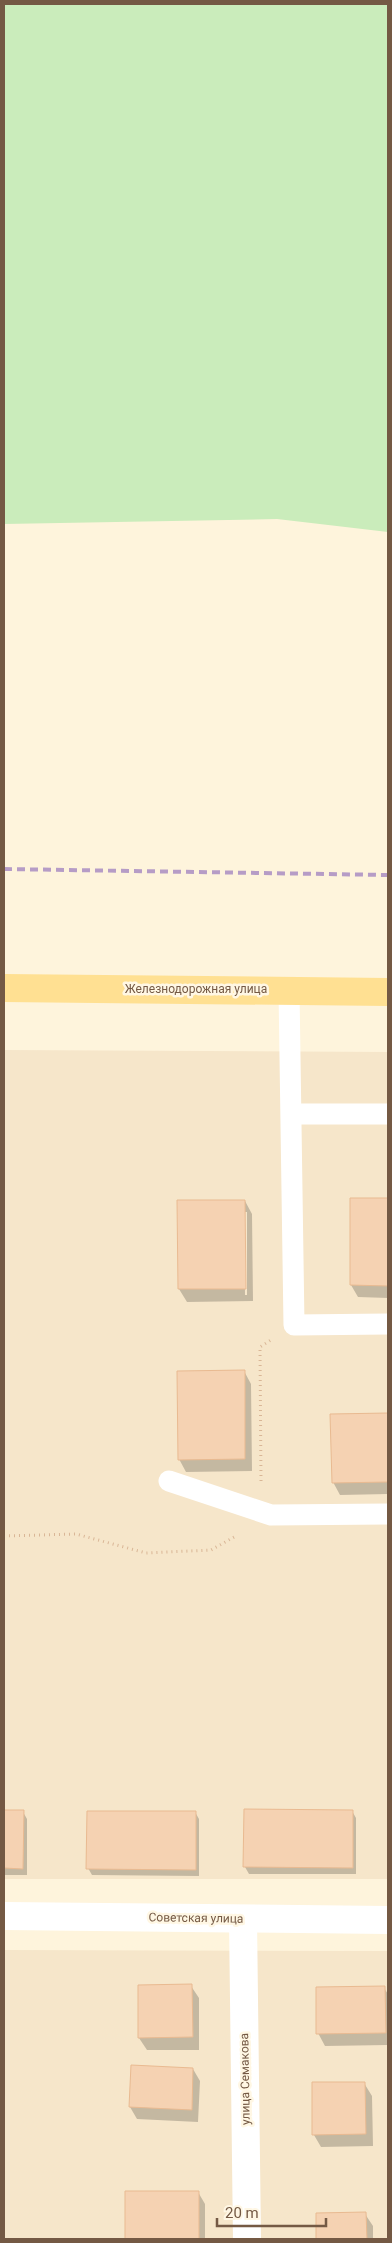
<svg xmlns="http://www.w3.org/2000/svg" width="392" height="2243" font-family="Roboto,sans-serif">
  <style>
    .residential { fill: #f6e6ca }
    .green { fill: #caecbb }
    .shadow { fill: #0003; fill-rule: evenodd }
    .building { fill: #f5d2b2; stroke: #e9ba91 }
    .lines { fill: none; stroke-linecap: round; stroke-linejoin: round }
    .path { stroke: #d9b696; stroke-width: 3; stroke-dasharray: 1 4; stroke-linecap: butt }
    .service { stroke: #fff; stroke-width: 21 }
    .minor { stroke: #fff; stroke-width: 28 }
    .tertiary { stroke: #fff; stroke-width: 28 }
    .primary { stroke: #ffe092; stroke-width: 28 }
    .rail { stroke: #b69cc6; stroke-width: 4; stroke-dasharray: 8 5; stroke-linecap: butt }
    .labels { text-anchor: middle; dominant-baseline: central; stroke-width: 5; stroke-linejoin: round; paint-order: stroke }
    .street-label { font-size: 12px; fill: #745944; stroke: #fff7e4 }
  </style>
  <rect width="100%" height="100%" fill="#fef4dc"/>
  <path class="residential" d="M4,1050L388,1052V1879H4Z
    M4,1950L388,1951V2239H4Z"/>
  <path class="green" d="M4,4H388V532L277,519L4,524Z"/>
  <path class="shadow" d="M352,1199H388V1298L358,1297L351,1285Z
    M245,1201L252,1214L253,1301L187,1302L179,1289ZM244,1212H247V1295H245Z
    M244,1371L251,1384L252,1471L186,1472L179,1459Z
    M388,1415V1494L340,1495L333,1482L332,1416Z
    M245,1810L352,1811L356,1818V1874H249L245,1867Z
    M4,1812H23L27,1819V1875H4Z
    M195,1812L199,1819V1876L92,1875L88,1868Z
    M191,1986L199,1998V2050H147L139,2038Z
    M384,1988L388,1994V2045L325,2046L318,2033Z
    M193,2069L200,2081L198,2122L137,2119L130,2107Z
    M364,2083L372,2096L373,2146L321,2147L314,2135Z
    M126,2192H198L205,2204V2239H127Z
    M317,2214H365L373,2226V2239H317Z"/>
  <path class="building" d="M350,1198H388V1286L350,1285Z
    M177,1200H245L246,1289H178Z
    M245,1370V1459L178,1460L177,1371Z
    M388,1413V1482L332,1483L330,1414Z
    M244,1809L353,1810V1868L243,1867Z
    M4,1810H24L23,1869L4,1868Z
    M87,1811H196V1870L86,1869Z
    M192,1984L193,2037L138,2038V1985Z
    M385,1986L386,2033L316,2034V1987Z
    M131,2065L193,2068L192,2110L129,2107Z
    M312,2082H365L366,2134L312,2135Z
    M125,2191H199V2239H125Z
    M366,2212L367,2239H316V2213Z"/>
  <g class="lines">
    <path class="path" d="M261,1481L260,1347L271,1340
      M4,1536L76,1534L146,1553L211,1550L236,1536"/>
    <path class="service" d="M289,990L294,1325L388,1324
      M291,1114H388
      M169,1481L271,1515L388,1514"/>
    <path class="minor" d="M243,1919L247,2239"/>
    <path class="tertiary" d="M4,1916L388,1920"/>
    <path class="primary" d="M4,988L388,992"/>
    <path class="rail" d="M4,869L388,875"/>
  </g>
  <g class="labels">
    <g class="street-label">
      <text x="196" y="989">Железнодорожная улица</text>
      <text transform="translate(196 1918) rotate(1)">Советская улица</text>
      <text transform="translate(245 2079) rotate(-91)">улица Семакова</text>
    </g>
  </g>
  <rect width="392" height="2243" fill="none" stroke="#745944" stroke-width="10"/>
  <path d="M217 2218v8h109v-8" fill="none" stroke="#745944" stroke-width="2.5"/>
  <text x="225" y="2218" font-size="15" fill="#745944" stroke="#fff7e4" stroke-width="4" paint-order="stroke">20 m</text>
</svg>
